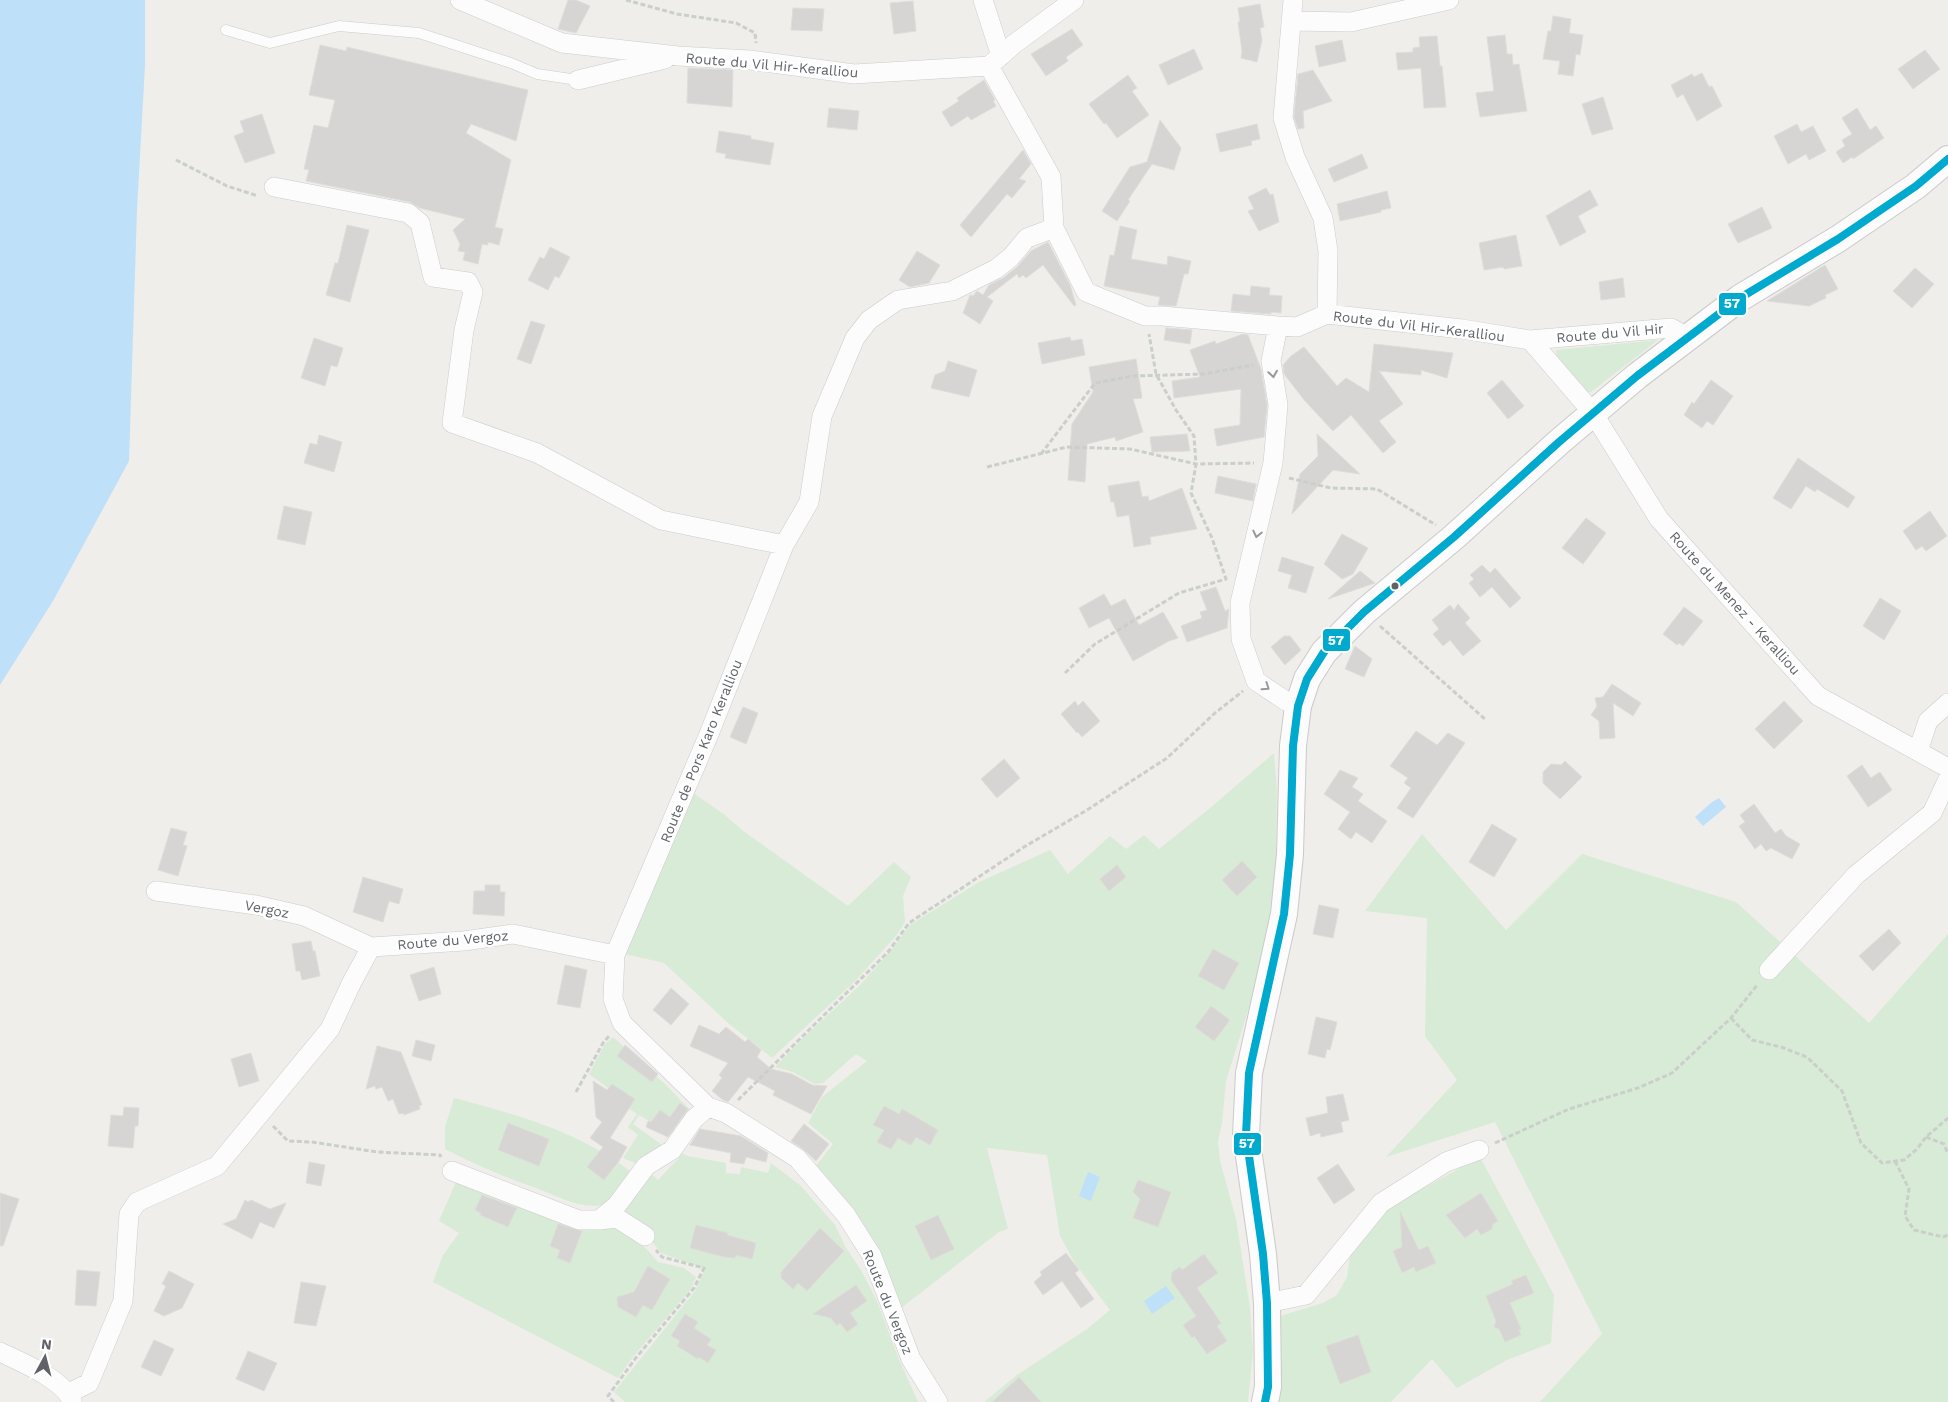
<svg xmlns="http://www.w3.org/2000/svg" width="1948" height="1402" font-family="'Work Sans',sans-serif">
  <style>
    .green { fill: #d8ebd6 }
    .water { fill: #bfe0f9 }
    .building { fill: #d6d5d3; stroke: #deddd9 }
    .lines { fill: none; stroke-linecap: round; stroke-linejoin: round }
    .lane-casing { stroke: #cbcccc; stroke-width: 11 }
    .street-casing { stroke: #cbcccc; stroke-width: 20 }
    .secondary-casing { stroke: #cacacb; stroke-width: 28 }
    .path { stroke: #cacfcc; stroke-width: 3; stroke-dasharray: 5 2.5; stroke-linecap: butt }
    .lane { stroke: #fdfcfc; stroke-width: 10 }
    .street { stroke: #fdfcfc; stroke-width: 19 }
    .secondary { stroke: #fdfcfc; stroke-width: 26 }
    .bus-1-casing { stroke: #fff; stroke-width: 11 }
    .bus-1 { stroke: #00a9ce; stroke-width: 8 }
    .oneway { stroke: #96999c }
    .bus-dot { fill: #5f6368; stroke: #fff; stroke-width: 2 }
    .labels { text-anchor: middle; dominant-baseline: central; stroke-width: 5; stroke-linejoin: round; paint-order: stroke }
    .street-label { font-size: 14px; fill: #5f6368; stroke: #fff }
    .line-badge { stroke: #fff; stroke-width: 2 }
    .badge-label { font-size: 14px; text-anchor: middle; font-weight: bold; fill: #fff }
  </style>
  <rect width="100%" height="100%" fill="#efeeea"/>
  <path class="green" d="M1658,340L1591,392L1579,391L1557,359L1556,350Z
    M1274,753L1277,790L1275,904L1260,973L1226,1081L1222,1123L1218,1141L1220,1161L1236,1219L1250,1308L1253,1352L1248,1402H984L1017,1375L1087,1329L1110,1310L1076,1265L1060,1236L1047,1155L987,1148L1008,1229L999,1232L900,1309L815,1167L833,1144L808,1123L822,1097L867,1061L856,1054L823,1083L814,1084L793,1072L775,1067L802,1039L860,985L892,949L910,925L979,882L1050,850L1068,874L1110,836L1126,849L1144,835L1159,849L1209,809Z
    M689,790L725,815L742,830L848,906L894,862L911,877L903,896L905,922L896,936L855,981L772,1058L728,1023L664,963L625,954Z
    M1422,834L1506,930L1582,854L1736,902L1869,1023L1948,934V1402H1540L1602,1334L1495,1122L1386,1157L1457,1080L1425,1036L1427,918L1365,911Z
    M613,1037L665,1084L694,1114L687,1123L676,1114L669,1124L680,1133L676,1136L656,1121L654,1124L639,1115L633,1124L662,1145L643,1166L623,1158L638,1135L628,1127L637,1114L616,1100L619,1096L589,1074L605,1044Z
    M454,1098C518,1115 581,1132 634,1174L606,1204C582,1211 558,1196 536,1188C504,1177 474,1164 445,1149V1127Z
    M678,1152L688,1156L726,1163V1173L740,1174L741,1167L768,1173L771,1163L801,1186L835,1225L846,1248L861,1270L877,1301L898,1357L918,1402H625L614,1392L695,1291L705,1269L661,1253L645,1232L618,1210L651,1174L658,1180L679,1158L675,1153Z
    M1481,1159L1554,1295L1551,1343L1507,1360L1457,1388L1432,1359L1391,1402H1278L1280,1316L1323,1303L1337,1295L1347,1277L1351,1249L1389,1207L1462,1167Z
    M456,1182L618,1226L634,1235L658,1262L684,1268L696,1277L691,1289L633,1357L618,1378L433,1282L443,1255L459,1233L439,1221Z"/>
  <path class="water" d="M0,0H145V65L137,210L129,461L53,601L0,685Z
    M1719,798L1726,807L1703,826L1695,817L1712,802Z
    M1088,1172L1100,1177L1091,1201L1079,1196Z
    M1166,1286L1175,1298L1152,1314L1144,1301Z"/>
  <path class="building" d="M568,0H576L590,6L576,33L558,29Z
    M913,1L916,31L894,34L890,3Z
    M1260,4L1264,27L1260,28L1262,40L1257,62L1241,58L1242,51L1238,22H1240L1238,8Z
    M793,8L824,9L822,31L791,30Z
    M1553,16L1571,19L1569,33L1583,35L1580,55L1576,54L1573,76L1558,74L1560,61L1543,59L1548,31H1551Z
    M1072,29L1083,45L1066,57L1068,61L1046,76L1031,54Z
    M1505,35L1507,54H1512L1513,65L1519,64L1527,111L1480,117L1476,93L1494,91L1487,37Z
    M1437,36L1440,66H1442L1446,107L1424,108L1421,68L1398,70L1396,53L1413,52V48L1420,47L1419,37Z
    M1342,40L1346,61L1319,67L1315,46Z
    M320,45L346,51L347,47L528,90L516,141L471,124L466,133L511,160L495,227L503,229L499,245L488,242V245L482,244L478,264L463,260L465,252L458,251L460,244L453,230L465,219L420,208L410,202L306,181L309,170L304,169L314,125L328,128L335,100L309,95Z
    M1194,49L1203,69L1168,85L1159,65Z
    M1925,50L1940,69L1913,89L1898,69Z
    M688,68L733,70L732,107L687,103Z
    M1313,70L1332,101L1303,111L1304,128L1298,129L1294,117L1298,74Z
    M1702,73L1709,87L1712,86L1722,106L1697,121L1683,94L1677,98L1671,85L1692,74L1694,77Z
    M1128,75L1137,88L1132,91L1149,115L1117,138L1106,123L1104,124L1089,104Z
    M984,80L995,100L993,101L996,106L971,120L968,116L951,127L942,112L959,101L957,98Z
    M1603,97L1613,129L1592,135L1582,104Z
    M829,108L859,111L857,130L827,127Z
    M1857,108L1870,130L1876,126L1884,138L1853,159L1852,157L1843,163L1836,152L1845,146L1842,140L1852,134L1842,118Z
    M262,114L275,153L245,163L234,136L244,132L240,121Z
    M1160,120L1181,148L1174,170L1152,164L1128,200L1130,201L1117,221L1102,211L1130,167L1147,162Z
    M1257,124L1260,139L1251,141L1252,145L1220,152L1216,134Z
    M1797,124L1801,132L1813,126L1826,151L1809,160L1806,154L1788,164L1774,136Z
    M719,131L751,136V139L774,143L770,165L725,158L726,154L716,152Z
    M1023,150L1031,164L1019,179L1026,181L1012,198L1007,194L971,237L960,225Z
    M1362,154L1368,168L1334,182L1328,169Z
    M1266,188L1270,195L1273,194L1279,222L1259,231L1248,211L1254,209L1248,197Z
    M1590,190L1598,205L1578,216L1586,232L1560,246L1546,216Z
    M1387,191L1391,208L1381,210V212L1340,221L1337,204Z
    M1762,207L1772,228L1738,243L1728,224Z
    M347,225L369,230L350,302L326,295L335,263H338Z
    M1120,226L1137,230L1131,259L1167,265L1168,256L1191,261L1188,274H1184L1176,306L1158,305L1160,297L1104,286L1110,255L1114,256Z
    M1516,235L1522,266L1504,269L1503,267L1484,270L1479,243Z
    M1048,242L1070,285L1076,305L1074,306L1043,265L1026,278L1023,275L1019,278L1017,274L987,297L993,301L980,324L963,313L970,295L973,296L977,291L983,295L989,285L1003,278L1018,266L1031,251Z
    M550,247L570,257L559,278L555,276L548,290L528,280L540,257L544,259Z
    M917,251L940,265L929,283L910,287L899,280Z
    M1825,265L1838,289L1825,295L1826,298L1809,306L1767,301Z
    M1915,268L1934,284L1912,308L1893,291Z
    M1623,278L1625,297L1601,300L1599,282Z
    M1251,286L1270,288L1269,295L1282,296L1281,313L1271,312V314L1231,311L1233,294L1250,296Z
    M531,321L545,325L531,364L517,359Z
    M1166,328L1192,330L1190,344L1164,340Z
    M1243,334L1248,335L1261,369L1267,405L1264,437L1217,446L1214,429L1240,425L1241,389L1174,398L1172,381L1200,377L1190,350L1215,341L1216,344Z
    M1070,337L1071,341L1082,339L1085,355L1042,364L1038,343Z
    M314,338L343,348L337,367L331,365L325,386L301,378Z
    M1374,344L1453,353L1447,378L1421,370V375L1379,371L1403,404L1379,421L1396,442L1383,453L1351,415L1333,431L1305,401L1284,374L1283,365L1291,356L1304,347L1337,386L1346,378L1369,392Z
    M1136,359L1142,398L1133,399L1143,432L1116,441L1115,437L1087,444L1085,482L1068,480L1072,424L1093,392L1089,367Z
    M948,361L977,370L969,397L931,388L935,375L945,371Z
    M1502,380L1524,406L1508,419L1487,393Z
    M1711,380L1733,396L1713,425L1707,421L1702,428L1684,415L1692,402L1694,404Z
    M1187,434L1190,451L1152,452L1150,437Z
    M1317,434L1360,474L1333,470L1292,514L1300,474L1318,456Z
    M319,435L342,442L334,472L304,463L310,443L317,445Z
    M1798,458L1855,497L1848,508L1817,489L1815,492L1806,486L1791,509L1773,498Z
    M1218,476L1256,484L1253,501L1215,493Z
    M1139,481L1142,497L1148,496L1149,501L1182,488L1197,529L1150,537L1151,544L1134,547L1129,515L1117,517L1114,502H1111L1108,486Z
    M284,506L312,512L305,545L277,539Z
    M1930,511L1947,536L1926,551L1922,546L1916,550L1903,531Z
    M1586,518L1606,533L1583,564L1562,548Z
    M1342,534L1368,548L1353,574L1342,579L1324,564Z
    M1282,557L1314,567L1306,593L1288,588L1292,575L1278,571Z
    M1482,565L1490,573L1495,568L1521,598L1510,608L1492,587L1480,597L1469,583L1474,579L1470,575Z
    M1360,571L1375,583L1328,599Z
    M1216,587L1225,611L1229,609L1227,628L1187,642L1181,626L1202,618L1200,612L1207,610L1200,592Z
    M1104,594L1111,606L1125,599L1139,625L1163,612L1178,638L1169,641L1133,661L1109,618L1089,628L1079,608Z
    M1880,598L1901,611L1884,640L1863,626Z
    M1458,604L1470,618L1465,623L1481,641L1463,656L1450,640L1443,646L1433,634L1439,629L1432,620L1450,605L1454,610Z
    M1684,607L1703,621L1683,646L1679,643L1677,645L1663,634Z
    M1284,636H1290L1301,650L1285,665L1271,647Z
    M1355,646L1372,659L1364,677L1345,669Z
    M1612,684L1641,703L1633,716L1613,703L1615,738L1600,739L1599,721L1591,715L1597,706L1595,698L1603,697Z
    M1075,701L1078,706L1083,701L1100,721L1082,737L1078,732L1077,733L1061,714Z
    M1784,701L1803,721L1774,749L1755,729Z
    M743,707L758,713L746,744L730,737Z
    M1416,731L1437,745L1448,733L1465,743L1413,818L1397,808L1411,788L1404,783L1408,778L1390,766Z
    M1004,759L1020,778L997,798L981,779Z
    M1565,761L1582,777L1560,799L1543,783V772L1551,764L1561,765Z
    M1862,765L1871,778L1880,772L1892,790L1868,807L1847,776Z
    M1340,770L1358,778L1352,787L1363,794L1358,801L1387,821L1372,843L1356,832L1351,839L1338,829L1350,812L1324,794Z
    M1754,804L1775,833L1781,829L1786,836L1800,844L1792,859L1771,848L1766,851L1761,844L1755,849L1739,826L1745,822L1740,815Z
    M1492,824L1517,839L1494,877L1469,862Z
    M171,828L187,832L183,845L187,846L178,876L158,870Z
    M1242,861L1257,877L1237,896L1222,880Z
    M1117,865L1126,877L1109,891L1100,879Z
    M363,877L403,889L399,904L389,901L383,922L353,912Z
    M485,885H500V892H505L504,916L473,914L474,891H485Z
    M1319,905L1339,909L1333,938L1313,934Z
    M1889,929L1901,943L1873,971L1859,956Z
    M311,941L313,951H315L320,976L302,980L300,971H296L292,944Z
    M1213,949L1239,963L1224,990L1198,976Z
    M565,965L587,970L580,1008L557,1004Z
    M434,967L441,994L419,1001L410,975Z
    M671,988L689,1004L671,1025L653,1010Z
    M1211,1006L1230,1020L1214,1041L1195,1027Z
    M1316,1017L1337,1022L1330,1050L1327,1049L1325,1058L1308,1054Z
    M699,1025L719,1034L726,1027L745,1042L748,1039L761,1050L757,1057L771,1069L792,1074L812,1085L827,1086L811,1114L773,1095L775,1091L748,1077L728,1102L723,1100L712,1091L722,1078L719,1075L728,1063L690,1046Z
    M416,1040L435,1045L431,1061L412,1056Z
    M625,1045L658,1074L652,1082L617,1056Z
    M377,1046L401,1052L422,1105L419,1106L420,1109L404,1115L403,1113L399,1114L393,1099L388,1101L382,1087L376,1089L375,1086L366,1089Z
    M251,1053L259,1081L239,1087L231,1059Z
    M593,1081L607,1090L612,1084L635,1099L610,1138L627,1147L619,1161L604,1180L587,1167L603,1147L590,1138L602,1122L596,1117Z
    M1343,1094L1349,1120L1341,1122L1343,1132L1321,1137L1320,1133L1310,1136L1306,1118L1328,1113L1326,1097Z
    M680,1103L688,1109L668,1137L646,1127L648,1121L651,1122L660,1110L670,1117Z
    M884,1106L899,1114L902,1109L938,1130L930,1145L916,1137L911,1145L898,1138L891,1149L877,1142L884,1130L873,1125Z
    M124,1107L139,1108L138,1126H135L133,1148L108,1146L111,1115L123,1116Z
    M508,1123L549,1139L539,1166L498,1150Z
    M804,1124L829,1144L816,1161L803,1149L791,1141Z
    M700,1129L741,1136L768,1153L766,1162L746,1157L744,1164L730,1162L731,1153L690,1145Z
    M309,1162L325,1165L321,1186L306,1183Z
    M1338,1164L1355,1190L1334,1204L1317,1178Z
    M1138,1180L1171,1192L1158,1227L1133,1218L1140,1199L1133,1192Z
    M0,1193L19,1199L3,1246H0Z
    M1481,1193L1498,1221L1493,1224L1492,1229L1481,1235L1477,1229L1465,1238L1446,1215Z
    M482,1195L517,1208L508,1227L480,1215L481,1213L475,1210Z
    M245,1200L248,1202L251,1200L270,1209L286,1203L274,1228L260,1222L252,1239L223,1224L236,1219Z
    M1400,1211L1419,1250L1428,1246L1436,1263L1416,1272L1414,1267L1402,1273L1393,1251L1402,1247Z
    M938,1215L954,1249L931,1260L915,1226Z
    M558,1224L582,1231L570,1263L557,1258L560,1250L550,1246Z
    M696,1225L728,1233L727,1235L756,1243L752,1259L736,1255L735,1258L724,1257L690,1248Z
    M820,1228L844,1251L807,1291L798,1283L793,1289L781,1278V1272Z
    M1066,1253L1079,1270L1075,1273L1094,1299L1081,1308L1062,1281L1043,1295L1034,1282L1042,1275L1040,1272Z
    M1204,1254L1218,1273L1197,1288L1221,1323L1217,1326L1227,1341L1207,1354L1194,1336L1192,1338L1183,1325L1196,1316L1171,1280L1172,1272L1180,1267L1182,1270Z
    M648,1266L670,1279L652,1310L643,1305L636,1317L618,1307L617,1297L634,1292Z
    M77,1270L100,1272L96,1306L75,1305Z
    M169,1271L194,1284L182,1308L164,1316L154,1311L166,1286L162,1284Z
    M1526,1275L1534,1293L1510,1303L1521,1329L1519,1330L1521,1335L1505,1342L1499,1329L1494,1327L1496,1321L1486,1296L1513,1284L1511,1281Z
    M301,1282L326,1286L316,1326L294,1323Z
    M856,1285L867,1301L850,1313L858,1324L847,1332L840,1323L837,1326L831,1318L813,1314Z
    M685,1314L698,1322L694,1328L711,1339L707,1345L716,1350L708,1363L699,1357L698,1359L677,1346L680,1341L671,1336Z
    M1358,1335L1371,1372L1340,1384L1326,1346Z
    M154,1340L174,1349L161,1376L141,1367Z
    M248,1351L277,1363L264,1391L236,1379Z
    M1019,1377L1041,1402H992Z"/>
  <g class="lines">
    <g class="lane-casing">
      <path id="lane" d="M226,30L270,43L339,26L419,33L511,63L537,74L578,80"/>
    </g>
    <g class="street-casing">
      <path id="street" d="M460,0L562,43L678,56L750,60L854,74L989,66L1051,177L1054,228L1086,292L1145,316H1162L1278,326L1297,327L1327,314L1462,329L1530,340L1671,328L1687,337
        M983,0L1001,56
        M1293,0L1283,118L1295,157L1323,218L1328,251L1327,314
        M1291,21L1351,22L1449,0
        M989,66L1014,44L1074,0
        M578,80L665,59
        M274,187L408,213L420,223L433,277L468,282L473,292L464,330L452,423L537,453L661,520L784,545
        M1278,326L1271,361L1278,405L1273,463L1240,603L1241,639L1256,681L1286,701L1298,706
        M1530,340L1593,413L1659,519L1818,696L1948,768
        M1918,751L1928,721L1948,703
        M156,891L256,905L304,916L371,947
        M615,955L709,734L784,545L809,502L822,416L855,338L869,320L898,300L952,291L996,269L1011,257L1027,238L1054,228
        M1769,970L1856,875L1932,813L1948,779
        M452,1171L579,1220H599
        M645,1236L617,1218L599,1220L617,1205L646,1166L672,1150L694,1119L708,1107
        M1267,1303L1306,1295L1381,1203L1446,1162L1479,1150
        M0,1352C21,1362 65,1380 72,1402
        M69,1393L89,1383L123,1301L129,1214L137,1202L217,1166L330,1029L352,982L371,947L464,941L513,934L615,955L613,999L622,1023L708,1107L726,1113L797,1158L846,1215L872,1256L911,1359L938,1402"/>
    </g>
    <g class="secondary-casing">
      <path id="secondary" d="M1265,1402L1268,1387L1267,1303L1263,1254L1246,1135L1249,1073L1284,914L1290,854L1293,746L1298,706L1307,679L1324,652L1364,612L1454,537L1559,442L1637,376L1740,298L1838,239L1916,186L1948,159"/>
    </g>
    <path class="path" d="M626,0L677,14L736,23L755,33L756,43
      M176,160L227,186L258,196
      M1041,454L1095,383L1133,376L1204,374L1253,365
      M987,467L1067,447L1130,449L1196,464L1254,463
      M1289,478L1331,488L1377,489L1436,525
      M1380,626L1486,720
      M1065,673L1095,644L1179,593L1226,579L1212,538L1191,493L1196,464L1194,436L1176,410L1156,374L1149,334
      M1731,1018L1752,1040L1781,1047L1807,1057L1842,1091L1861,1143L1882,1163L1904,1160L1917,1149L1926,1137L1948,1118
      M576,1092L603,1043L609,1036
      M738,1100L888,952L909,923L1024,847L1087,810L1167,758L1215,713L1243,691
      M273,1126L288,1141L312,1142L377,1152L440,1155L441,1157
      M1926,1137L1944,1144L1948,1154
      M1495,1143L1569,1109L1638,1088L1672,1073L1731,1018L1758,984
      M1895,1161L1909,1189L1905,1216L1914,1230L1943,1237L1948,1235
      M614,1402L608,1396L635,1359L694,1288L704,1268L662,1257L656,1250"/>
    <use href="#lane" class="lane"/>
    <use href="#street" class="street"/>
    <use href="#secondary" class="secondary"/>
    <g class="bus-1-casing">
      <path id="bus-1" d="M1265,1402L1268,1387L1267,1303L1263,1254L1246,1135L1249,1073L1284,914L1290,854L1293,746L1298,706L1307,679L1324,652L1364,612L1454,537L1559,442L1637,376L1740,298L1838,239L1916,186L1948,159"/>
    </g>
    <use href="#bus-1" class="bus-1"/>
  </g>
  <defs><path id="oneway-chevron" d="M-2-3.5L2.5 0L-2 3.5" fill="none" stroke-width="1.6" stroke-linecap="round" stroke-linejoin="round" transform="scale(1.25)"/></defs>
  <g class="oneway">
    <use href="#oneway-chevron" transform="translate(1273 374) rotate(81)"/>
    <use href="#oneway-chevron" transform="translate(1257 534) rotate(103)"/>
    <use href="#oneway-chevron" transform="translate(1266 687) rotate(34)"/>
  </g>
  <circle class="bus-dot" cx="1395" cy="586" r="4.5"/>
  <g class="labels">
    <g class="street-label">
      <text transform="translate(772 65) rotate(5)">Route du Vil Hir-Keralliou</text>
      <text transform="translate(1419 326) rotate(7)">Route du Vil Hir-Keralliou</text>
      <text transform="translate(1610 333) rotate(-5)">Route du Vil Hir</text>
      <text transform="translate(1735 603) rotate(48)">Route du Menez - Keralliou</text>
      <text transform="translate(701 751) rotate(-68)">Route de Pors Karo Keralliou</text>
      <text transform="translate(267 909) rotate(11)">Vergoz</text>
      <text transform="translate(453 940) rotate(-5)">Route du Vergoz</text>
      <text transform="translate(888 1302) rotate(68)">Route du Vergoz</text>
    </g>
  </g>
  <g class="line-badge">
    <rect x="1718" y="292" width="29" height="24" rx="5" fill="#00a9ce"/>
    <rect x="1322" y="628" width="29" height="24" rx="5" fill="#00a9ce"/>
    <rect x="1233" y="1132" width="29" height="24" rx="5" fill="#00a9ce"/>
  </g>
  <g class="badge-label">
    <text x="1732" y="308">57</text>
    <text x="1336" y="645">57</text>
    <text x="1247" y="1148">57</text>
  </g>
  <g transform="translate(45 1357) rotate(7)" stroke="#ffffff" stroke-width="4" paint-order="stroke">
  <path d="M0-4L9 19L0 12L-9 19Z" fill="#5f6368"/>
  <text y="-8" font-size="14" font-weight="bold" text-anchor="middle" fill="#5f6368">N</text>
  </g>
</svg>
